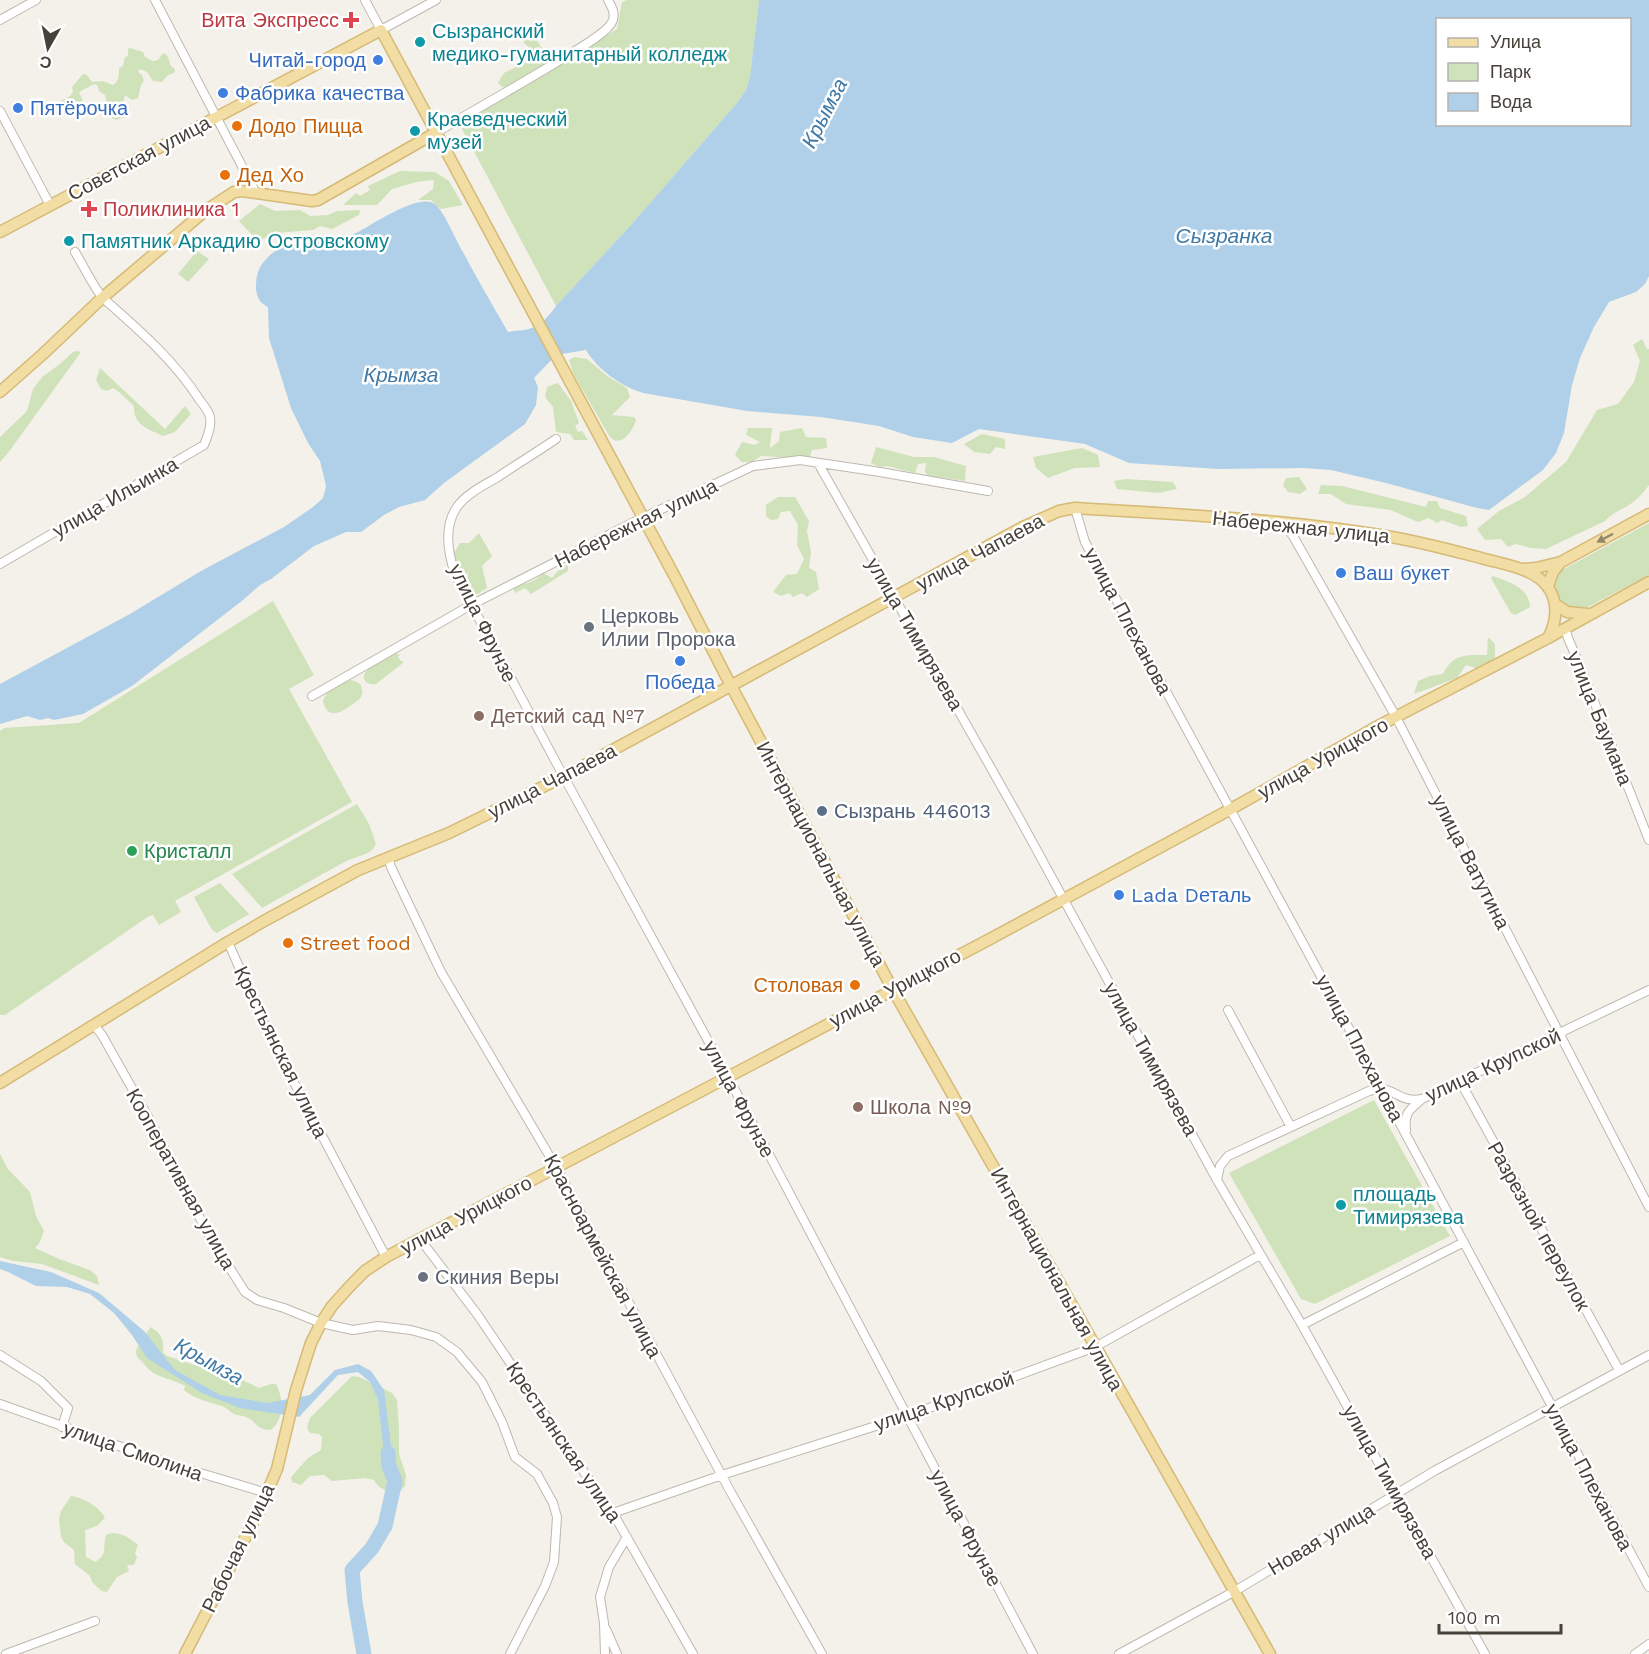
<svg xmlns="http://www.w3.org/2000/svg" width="1649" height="1654" font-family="'Work Sans',sans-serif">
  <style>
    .green { fill: #cfe2b9 }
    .water { fill: #afd0e8; fill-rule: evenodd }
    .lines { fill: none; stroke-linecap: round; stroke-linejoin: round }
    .river { stroke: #afd0e8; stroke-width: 15 }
    .minor-casing { stroke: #beb8ae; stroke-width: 10 }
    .major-casing { stroke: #d6ba76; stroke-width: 13 }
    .minor { stroke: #fff; stroke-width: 8 }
    .major { stroke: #f2dda5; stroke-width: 10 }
    .oneway { fill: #93876a }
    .health-dot { fill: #e0444e; stroke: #fff; stroke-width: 2 }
    .culture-dot { fill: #0f9aa8; stroke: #fff; stroke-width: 2 }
    .shop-dot { fill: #3f7fe0; stroke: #fff; stroke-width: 2 }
    .food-dot { fill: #e8710a; stroke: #fff; stroke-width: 2 }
    .worship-dot { fill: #6b7280; stroke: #fff; stroke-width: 2 }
    .education-dot { fill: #8d6e63; stroke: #fff; stroke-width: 2 }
    .service-dot { fill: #5c6f8a; stroke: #fff; stroke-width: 2 }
    .leisure-dot { fill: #2e9e5b; stroke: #fff; stroke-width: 2 }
    .labels { text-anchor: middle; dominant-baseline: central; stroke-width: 5; stroke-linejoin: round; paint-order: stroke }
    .health-label { font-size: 20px; fill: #be3a42; stroke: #fff; text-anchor: end }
    .culture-label { font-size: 20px; fill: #0d838f; stroke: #fff; text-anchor: start }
    .shop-label { font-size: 20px; fill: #366cbe; stroke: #fff; text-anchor: start }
    .food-label { font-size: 20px; fill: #c56008; stroke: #fff; text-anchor: start }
    .street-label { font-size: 20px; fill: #464139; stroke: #fff }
    .worship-label { font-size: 20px; fill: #5b616d; stroke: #fff; text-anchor: start }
    .education-label { font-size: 20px; fill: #785e54; stroke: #fff; text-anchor: start }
    .service-label { font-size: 20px; fill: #4e5e75; stroke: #fff; text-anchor: start }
    .leisure-label { font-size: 20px; fill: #27864d; stroke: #fff; text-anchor: start }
    .water-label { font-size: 21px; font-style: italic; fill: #3f79a6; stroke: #fff }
  </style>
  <rect width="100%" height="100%" fill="#f3f1ea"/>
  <path class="green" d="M627,0H759L750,77L746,90L737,103L631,225L556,306L460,125L617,29L622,2Z
    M532,27L538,28L537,41L553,64L510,87H502L498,83L504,73L532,59L536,54L523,42Z
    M130,48L143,52L145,57L153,61L158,60L163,53C170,56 168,60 171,66C172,67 174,68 175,70L174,73L168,75L162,82L153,81L147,72L140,69L138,72L142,75L144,81L141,85L138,98L132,100L125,95L123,103L127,108L128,114L125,117L116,120L112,118V109L107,103L105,95L100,92L97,85L94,84L79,92L83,101C76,107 73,105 65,104L64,111C60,115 55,115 50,114L48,110L50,107L70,96L73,92L72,87L83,74L87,75L92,82L103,81L113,85C119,81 119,75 119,68L123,66L125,57L128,56V49Z
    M400,171L435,172L449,181L463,205L441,209L431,200H418L433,189L434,180L416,182L392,189L377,205H343L356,193L360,196L370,190L368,186Z
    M260,204L275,211L300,210L310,216L328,215L337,211L360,210L359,215L332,229L320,226L313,230L276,233L258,241L239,221Z
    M197,251L209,259L188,282L178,274Z
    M1642,339L1647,349H1649V485C1642,494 1636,501 1626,507C1618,511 1611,514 1605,521L1546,549L1531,548L1516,544L1508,547L1501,539L1485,540L1477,529L1499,511L1525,497L1566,462L1597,410L1618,404L1634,382L1640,361L1633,345Z
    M77,351L81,352L8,453L0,462V437L27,411L33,389L42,377L60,364L73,352Z
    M574,357L587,359L607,376L627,388L630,397L612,415L634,417L636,420C633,432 618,451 608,434L573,373L569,360Z
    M100,368L165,429L185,406L191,414L175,432L163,436C148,429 133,425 134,406L119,392L113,388L107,391L101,389L96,380Z
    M558,383L571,401L579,423L575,426L578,432L582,431L588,440H574L570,434L556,432L553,407L545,397L547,387Z
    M748,428H772L770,448L779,441L780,432L802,428L806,437L826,438L827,448L812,450L809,459L761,456L752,462H742L735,455L742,442L755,445L760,442L746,435Z
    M982,434L1005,439V449L996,447L990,454L974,452L964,444Z
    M876,447L914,457H934L966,466L965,481L938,477L930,478L925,472L926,463L918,464L915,473L887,466L879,467L871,463Z
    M1082,448L1098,455L1100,467L1075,468L1048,478L1036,468L1033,457Z
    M1299,477L1307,489L1300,494L1288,492L1283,485L1286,478Z
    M1126,479L1173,482L1177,489L1158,493L1117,489L1114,481Z
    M1321,485L1342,486L1426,507L1428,501H1437L1440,508L1466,516L1468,526L1461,527L1442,520L1437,523L1429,518L1418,522L1391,510L1346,504L1331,494H1318Z
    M778,497H795L809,521L807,531L811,552L809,568L816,572L819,589L807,597L802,593L793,597L789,593L781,596L773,592L786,575L797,574L804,559L797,545L798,525L790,511L781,512L778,519L771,520L766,516V505Z
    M1649,523V575L1584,609L1568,607L1559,600L1554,585L1557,576L1562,570Z
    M479,533L492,556L482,566L487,588L471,598L466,586L468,573L459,574L454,553L460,543H469Z
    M568,565V571L531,594L525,588L515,593L513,588C526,582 532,584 543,573L552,578L562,566Z
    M1493,576C1509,582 1529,587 1530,607L1515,615L1511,613L1492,580L1491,578Z
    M273,601L314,675L289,689L352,802L175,901L181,912L159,925L153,915L149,916L5,1015H0V731L4,728L79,723Z
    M1488,637L1495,644V661L1482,670L1466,665L1457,678L1414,694L1418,681L1430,676L1443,674C1453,653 1467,655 1487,655Z
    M396,653L400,655L398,657L401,661H403V663L376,684C372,685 366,684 364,679C361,668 389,656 396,653Z
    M351,680L357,682L361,685C361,688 363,692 362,695C360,700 354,703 350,706C339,714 327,719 323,701C327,689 340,682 351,680Z
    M357,804L369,824L376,844L373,849L368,853L346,861L262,908L232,874Z
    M220,883L249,914L217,933L212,930L194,897Z
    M1374,1100L1450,1236L1315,1304L1301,1299L1229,1173Z
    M0,1154L8,1169L30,1192L36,1216L44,1231L40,1242L35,1248L59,1259L90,1270L97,1276L99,1285L42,1264L13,1261L0,1257Z
    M151,1327C162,1335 164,1338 163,1353L167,1356L237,1379L242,1380L259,1388L271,1384H276C284,1399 284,1419 271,1430C256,1430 258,1423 248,1418C244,1415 238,1416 234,1414C230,1412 227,1408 222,1406C211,1403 192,1398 184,1390L185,1386C170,1377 155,1379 144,1364C140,1359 136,1358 136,1352C137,1344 146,1334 151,1327Z
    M352,1376L359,1377L392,1393L397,1400L399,1429V1454L406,1475L405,1486L398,1493L386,1491L378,1486L374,1480L365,1478L332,1481L324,1475L310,1476L301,1485L292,1482L291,1477L308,1458L321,1450L322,1437L319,1434L310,1433L307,1428L310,1418Z
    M71,1496C82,1497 100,1507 105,1518L97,1526L85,1530L86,1557L95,1562C109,1554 102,1548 106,1535C118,1530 128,1537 138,1545L135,1553L137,1557L134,1565H127L129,1571L117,1577L107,1592L102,1591L97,1587L92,1582L90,1576L75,1564L74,1550L64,1542L61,1537L59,1519L61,1511Z"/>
  <path class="water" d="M759,0H1649V276L1645,284L1636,292L1609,302L1594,327L1580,358L1572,385L1564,433L1556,453L1543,470L1489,510L1477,508L1386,483L1331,470L1304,468L1218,469L1129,463L1085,444L979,429L952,443L913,437L879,426L821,417L747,411L643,393C621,386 598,370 586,350L556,355L534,378L538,387L536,405L525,424L444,483L425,500L399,507L384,515L361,532H346L314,546L271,579L260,585L243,600L132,686L83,714L54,720L48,718L40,720L27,716L0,724V684L130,614L201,571L284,527L313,507L323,498L326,486L323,473L320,461L308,443L291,408L269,338L268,307C260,303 257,298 256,289C256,274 258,267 269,256C288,238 314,244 339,239C344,238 350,235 356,233C372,225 419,192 435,204C444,211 456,241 463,252C477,279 493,306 508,332C515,330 523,331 529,329C542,325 549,316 556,306L631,225L737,103L746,90L750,77ZM1438,20H1630V124H1438Z
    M0,1261L51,1272L99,1293L144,1331L175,1370L220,1395L268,1403L310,1395L335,1370L358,1364L371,1371L384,1390L391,1446L396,1470L389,1472L383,1446L378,1399L370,1382L358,1372L338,1375L299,1417L240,1408L202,1393L147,1358L132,1335L114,1313L90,1294L67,1287L36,1286L8,1272L0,1269Z"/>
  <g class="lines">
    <path class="river" d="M364,1654L355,1602L352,1570L372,1548L385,1526L395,1481L389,1466L388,1453"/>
    <g class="minor-casing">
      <path id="minor" d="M155,0L256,193
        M365,0L381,30L436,0
        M0,20L36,0
        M0,111L50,205
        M437,132C477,109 517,86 557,62C569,54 607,34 612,22C616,14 612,7 608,0
        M556,439C537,452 517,464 498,477C484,485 466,494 457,507C443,527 448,553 455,574L558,766L735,1090L1033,1654
        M818,463L1017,814L1217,1180L1302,1325L1485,1654
        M1075,508L1085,542L1311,958L1649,1587
        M1283,523L1293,536L1396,717L1649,1207
        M0,564L204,445C208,436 213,423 209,414C207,409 202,403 199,399C174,360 138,329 104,299C96,292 82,263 75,252
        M1565,628L1568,638L1580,666L1649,840
        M312,696L471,605L632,523L753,466L800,460L880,472L988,491
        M388,857L391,867L441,972L556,1167L729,1489L822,1654
        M228,942L269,1035L386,1257
        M1228,1010L1291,1127
        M94,1025L102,1035L147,1115L207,1232L245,1292L257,1300L284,1308L321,1323L353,1330L378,1326L411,1330L436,1337L457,1352L482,1382L502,1422L515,1457L537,1474L553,1503L557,1517L554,1562L545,1586L510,1654
        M1460,1081L1619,1370
        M1406,1130C1404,1113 1409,1110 1422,1099
        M1217,1180L1220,1166L1228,1156L1369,1091C1374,1090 1379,1088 1384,1089C1401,1094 1402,1102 1422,1099L1649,990
        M420,1239L477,1314L607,1506L613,1513L693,1654
        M1302,1325L1464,1242
        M0,1355L41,1381L68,1408L62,1427
        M0,1404L167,1463L267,1493
        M613,1513L722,1475L907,1416L1095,1347L1260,1255
        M606,1629L617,1654
        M6,1654L95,1621
        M605,1654L604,1623L600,1597L609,1567L627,1537
        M1119,1654L1235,1591L1436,1470L1649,1355
        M1635,1654L1649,1644"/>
    </g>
    <g class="major-casing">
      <path id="major" d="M0,232L381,30L675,577L727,678L893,990L1270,1654
        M0,392L43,354L102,298L205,211L234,192L242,191L312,201L318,200L437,132
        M1523,569L1536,568L1561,562L1649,514
        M1548,586L1553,572L1561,562
        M1555,604L1567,612L1588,614
        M0,1083L228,942L264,921L358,870L449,833L563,777L1023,527L1059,511L1075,508C1183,515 1291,519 1397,538C1425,543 1454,551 1481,558C1502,564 1534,568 1547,586C1559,601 1557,622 1548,638
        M185,1654L258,1513L277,1469L296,1390L311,1343L321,1323L332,1306L351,1285L365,1271L386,1257L990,939L1231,809L1380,725L1548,638L1649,582"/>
    </g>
    <use href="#minor" class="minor"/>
    <use href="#major" class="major"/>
  </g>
  <defs><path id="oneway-solid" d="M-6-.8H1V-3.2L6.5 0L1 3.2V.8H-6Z" transform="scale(1.5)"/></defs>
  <use class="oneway" href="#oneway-solid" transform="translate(1605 538) rotate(152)"/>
  <g class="health-dot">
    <path d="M348 11h6v6h6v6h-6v6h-6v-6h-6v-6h6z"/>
    <path d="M86 200h6v6h6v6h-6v6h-6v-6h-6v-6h6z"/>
  </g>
  <g class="culture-dot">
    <circle cx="420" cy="42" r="6"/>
    <circle cx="415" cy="131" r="6"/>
    <circle cx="69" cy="241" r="6"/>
    <circle cx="1341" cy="1205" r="6"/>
  </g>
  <g class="shop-dot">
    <circle cx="378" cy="60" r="6"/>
    <circle cx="223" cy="93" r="6"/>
    <circle cx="18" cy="108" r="6"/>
    <circle cx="1341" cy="573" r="6"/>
    <circle cx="680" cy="661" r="6"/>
    <circle cx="1119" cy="895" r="6"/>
  </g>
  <g class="food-dot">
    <circle cx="237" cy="126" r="6"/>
    <circle cx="225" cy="175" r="6"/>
    <circle cx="288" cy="943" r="6"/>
    <circle cx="855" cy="985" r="6"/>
  </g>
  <g class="worship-dot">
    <circle cx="589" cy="627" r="6"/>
    <circle cx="423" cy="1277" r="6"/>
  </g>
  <g class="education-dot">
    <circle cx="479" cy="716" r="6"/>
    <circle cx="858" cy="1107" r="6"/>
  </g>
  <circle class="service-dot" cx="822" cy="811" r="6"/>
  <circle class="leisure-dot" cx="132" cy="851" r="6"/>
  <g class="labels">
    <g class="health-label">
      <text x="339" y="20">Вита Экспресс</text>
      <text x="103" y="209" text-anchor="start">Поликлиника 1</text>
    </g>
    <g class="culture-label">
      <text x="432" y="31">Сызранский<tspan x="432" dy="23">медико-гуманитарный колледж</tspan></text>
      <text x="427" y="119">Краеведческий<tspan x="427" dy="23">музей</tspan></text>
      <text x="81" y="241">Памятник Аркадию Островскому</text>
      <text x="1353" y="1194">площадь<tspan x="1353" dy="23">Тимирязева</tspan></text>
    </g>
    <g class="shop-label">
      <text x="366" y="60" text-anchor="end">Читай-город</text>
      <text x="235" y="93">Фабрика качества</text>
      <text x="30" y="108">Пятёрочка</text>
      <text x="1353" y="573">Ваш букет</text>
      <text x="680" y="682" text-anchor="middle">Победа</text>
      <text x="1131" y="895">Lada Dеталь</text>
    </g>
    <g class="food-label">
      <text x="249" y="126">Додо Пицца</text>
      <text x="237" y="175">Дед Хо</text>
      <text x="300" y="943">Street food</text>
      <text x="843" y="985" text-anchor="end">Столовая</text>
    </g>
    <g class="street-label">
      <text transform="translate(139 158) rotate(-28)">Советская улица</text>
      <text transform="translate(115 497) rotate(-30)">улица Ильинка</text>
      <text transform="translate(636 523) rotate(-26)">Набережная улица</text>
      <text transform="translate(1301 527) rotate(6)">Набережная улица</text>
      <text transform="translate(980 552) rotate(-28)">улица Чапаева</text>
      <text transform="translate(1128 621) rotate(62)">улица Плеханова</text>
      <text transform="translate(483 623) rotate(64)">улица Фрунзе</text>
      <text transform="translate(915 634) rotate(60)">улица Тимирязева</text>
      <text transform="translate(1600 718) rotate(68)">улица Баумана</text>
      <text transform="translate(1323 758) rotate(-29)">улица Урицкого</text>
      <text transform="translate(552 781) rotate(-27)">улица Чапаева</text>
      <text transform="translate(821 854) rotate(62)">Интернациональная улица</text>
      <text transform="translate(1471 862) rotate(63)">улица Ватутина</text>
      <text transform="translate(895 988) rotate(-28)">улица Урицкого</text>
      <text transform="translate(1360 1048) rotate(62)">улица Плеханова</text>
      <text transform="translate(281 1052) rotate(64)">Крестьянская улица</text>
      <text transform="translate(1151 1059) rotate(61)">улица Тимирязева</text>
      <text transform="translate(1493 1065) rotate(-25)">улица Крупской</text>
      <text transform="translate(739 1099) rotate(62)">улица Фрунзе</text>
      <text transform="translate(181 1179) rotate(61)">Кооперативная улица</text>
      <text transform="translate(466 1215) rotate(-28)">улица Урицкого</text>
      <text transform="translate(1539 1226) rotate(61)">Разрезной переулок</text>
      <text transform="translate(603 1256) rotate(62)">Красноармейская улица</text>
      <text transform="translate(1057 1279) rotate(61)">Интернациональная улица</text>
      <text transform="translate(944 1401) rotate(-19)">улица Крупской</text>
      <text transform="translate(564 1442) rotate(56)">Крестьянская улица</text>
      <text transform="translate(133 1451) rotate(19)">улица Смолина</text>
      <text transform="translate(1589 1477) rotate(62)">улица Плеханова</text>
      <text transform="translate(1390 1482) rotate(61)">улица Тимирязева</text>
      <text transform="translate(966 1528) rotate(62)">улица Фрунзе</text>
      <text transform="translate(1321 1539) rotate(-31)">Новая улица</text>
      <text transform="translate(238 1548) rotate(-64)">Рабочая улица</text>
    </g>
    <g class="worship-label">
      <text x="601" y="616">Церковь<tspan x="601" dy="23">Илии Пророка</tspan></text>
      <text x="435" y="1277">Скиния Веры</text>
    </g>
    <g class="education-label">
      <text x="491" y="716">Детский сад №7</text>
      <text x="870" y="1107">Школа №9</text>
    </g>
    <g class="service-label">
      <text x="834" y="811">Сызрань 446013</text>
    </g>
    <g class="leisure-label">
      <text x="144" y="851">Кристалл</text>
    </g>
    <g class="water-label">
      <text transform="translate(824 113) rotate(-63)">Крымза</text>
      <text x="1224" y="235">Сызранка</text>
      <text x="401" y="374">Крымза</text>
      <text transform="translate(209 1361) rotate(29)">Крымза</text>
    </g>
  </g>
  <rect x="1436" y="18" width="195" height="108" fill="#ffffff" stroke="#b5b3b0" stroke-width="1.5"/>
  <rect x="1448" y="38" width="30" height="9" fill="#f2dda5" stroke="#b5b3b0" stroke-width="1.5"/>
  <text x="1490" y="48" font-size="18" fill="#464139">Улица</text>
  <rect x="1448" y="63" width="30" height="18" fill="#cfe2b9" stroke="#b5b3b0" stroke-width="1.5"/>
  <text x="1490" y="78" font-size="18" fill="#464139">Парк</text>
  <rect x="1448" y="93" width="30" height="18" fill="#afd0e8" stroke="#b5b3b0" stroke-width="1.5"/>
  <text x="1490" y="108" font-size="18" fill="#464139">Вода</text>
  <g transform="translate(48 48) rotate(189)" stroke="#ffffff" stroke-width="4.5" paint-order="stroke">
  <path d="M0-4.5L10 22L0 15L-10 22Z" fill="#464139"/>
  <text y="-9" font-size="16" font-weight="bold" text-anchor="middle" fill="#464139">С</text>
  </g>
  <path d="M1439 1624v9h122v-9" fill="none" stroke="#464139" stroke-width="3"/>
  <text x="1448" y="1624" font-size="18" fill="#464139" stroke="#ffffff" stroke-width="4.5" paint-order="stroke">100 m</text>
</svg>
